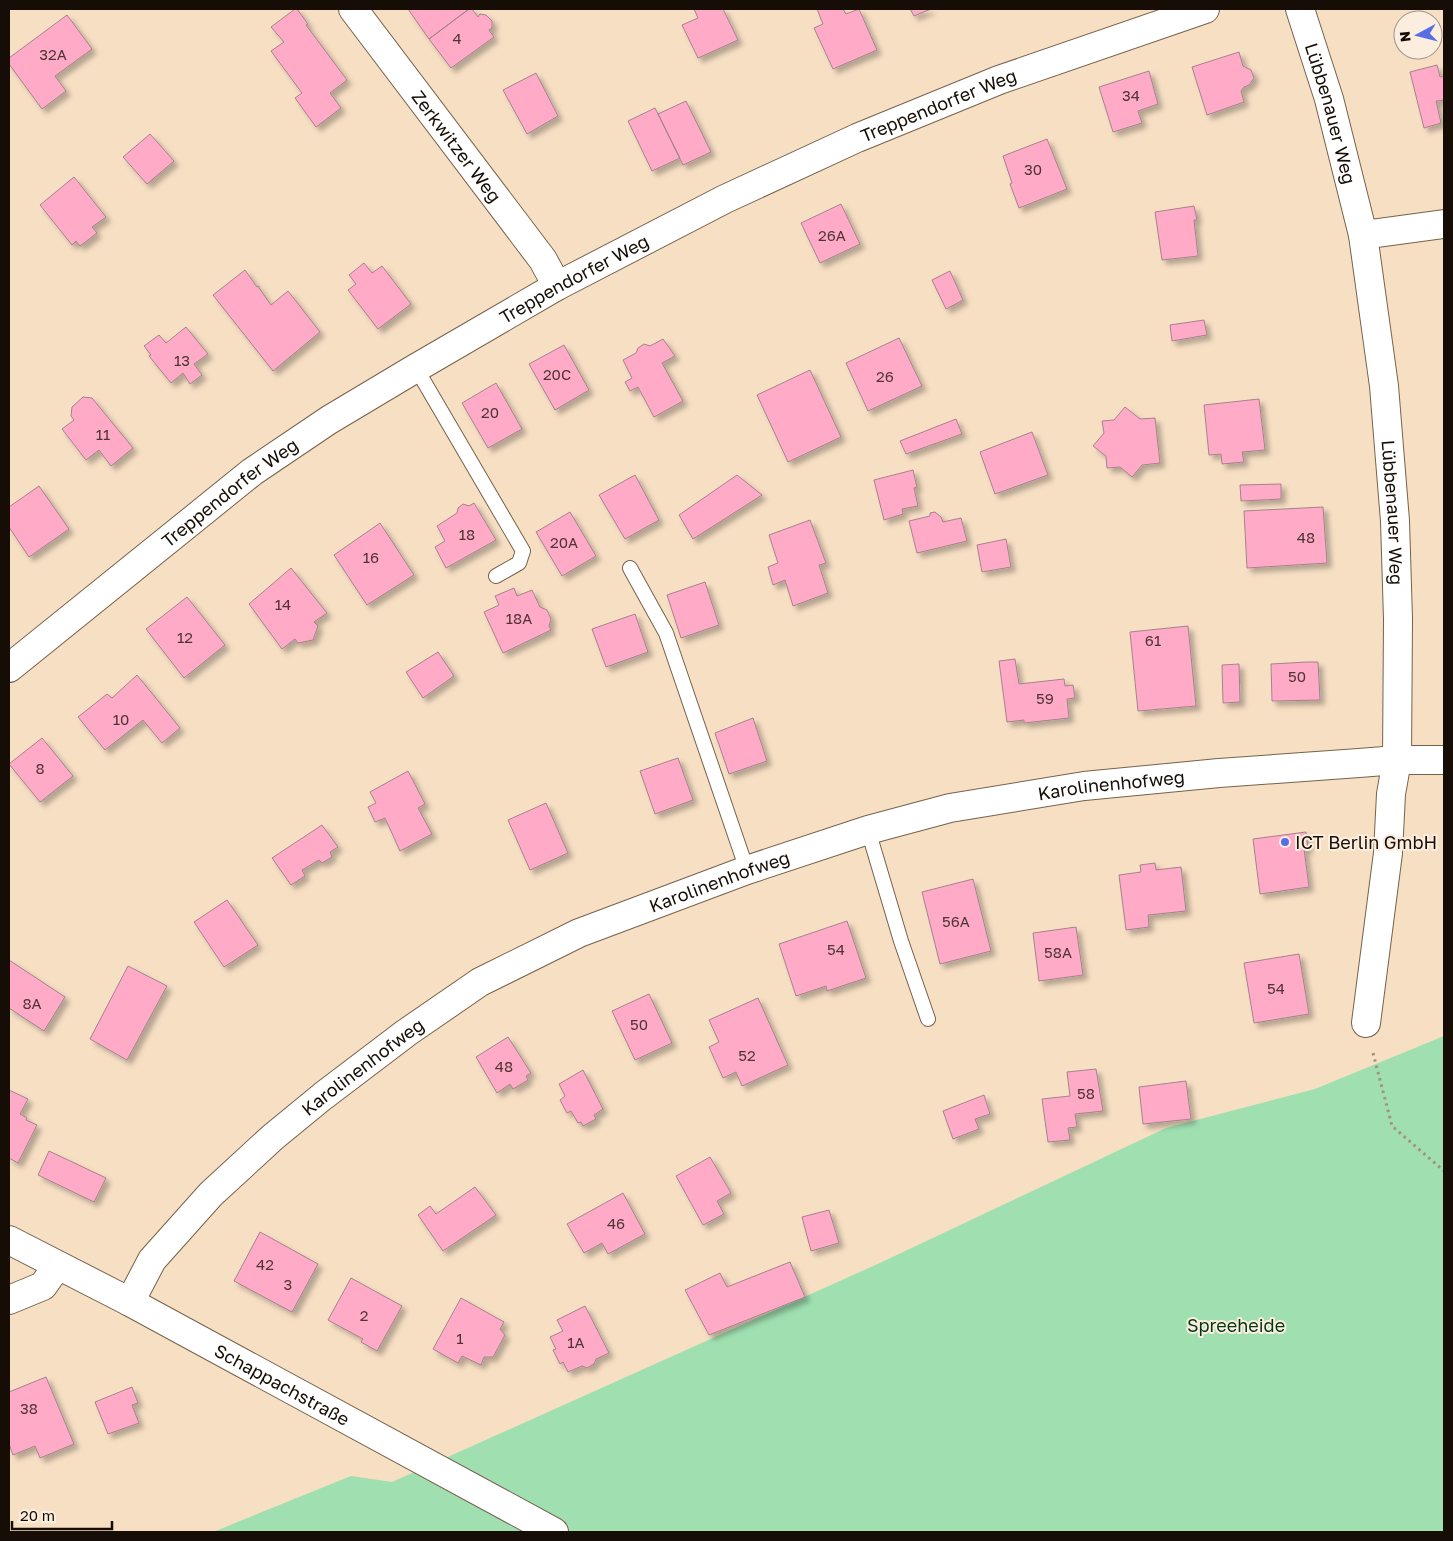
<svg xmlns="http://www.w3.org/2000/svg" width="1453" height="1541" font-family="'Golos Text',sans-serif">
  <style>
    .green { fill: #9fdfb0 }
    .building { fill: #ffabc8; stroke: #a4828d; filter: url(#shadow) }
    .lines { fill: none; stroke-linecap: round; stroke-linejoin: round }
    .lane-casing { stroke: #76624b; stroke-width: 16 }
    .street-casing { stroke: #76624b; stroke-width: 30 }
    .path { stroke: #a4927e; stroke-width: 3; stroke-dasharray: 2.5 4; stroke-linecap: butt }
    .lane { stroke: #fff; stroke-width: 14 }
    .street { stroke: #fff; stroke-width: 28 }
    .poi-dot { fill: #566fe5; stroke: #fceede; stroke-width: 2 }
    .labels { text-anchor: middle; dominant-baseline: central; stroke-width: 4; stroke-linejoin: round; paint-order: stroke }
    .number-label { font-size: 15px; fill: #503536 }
    .street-label { font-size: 18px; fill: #160e06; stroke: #fceede }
    .poi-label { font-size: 18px; fill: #160e06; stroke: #fceede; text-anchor: start }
    .park-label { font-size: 18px; fill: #003717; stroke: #fceede }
  </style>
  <defs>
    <filter id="shadow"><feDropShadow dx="4.5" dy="4.5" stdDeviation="2.5" flood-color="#0004"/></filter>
  </defs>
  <rect width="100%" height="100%" fill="#f7dfc4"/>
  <path class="green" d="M1444,1036V1532H213L351,1476L392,1482L882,1262L1166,1128L1315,1089Z"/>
  <path class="building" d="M295,9H297L308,24L306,25L347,80L330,93L341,108L316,127L295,98L302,93L271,51L284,42L271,27Z
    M408,9H469L429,39Z
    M469,9H472L478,17L480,14L486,15L492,21V28L489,30L494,37L451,68L429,39Z
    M694,9H723L738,40L698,58L682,25L698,18Z
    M817,9H843L846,14L859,9L877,50L833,69L814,28L823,24Z
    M910,9H931L914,16Z
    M67,15L92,49L55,76L66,91L42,109L9,64V58Z
    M1239,52L1243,66L1251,70L1254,78L1249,85L1244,87L1241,91L1244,102L1207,115L1192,67Z
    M1437,65L1440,77L1444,76V100L1436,101L1441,123L1424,128L1410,72Z
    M1149,71L1158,104L1138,111L1142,123L1113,132L1099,87Z
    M536,73L558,116L527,134L503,90Z
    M686,101L711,152L683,165L658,114Z
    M655,108L680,158L652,171L628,121Z
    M150,134L174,161L147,184L123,157Z
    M1047,139L1067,189L1019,208L1010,184L1012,183L1003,156Z
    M74,177L106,217L92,227L97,233L80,246L76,241L72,245L40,205Z
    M841,204L860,244L820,263L801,223Z
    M1194,206L1197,220H1194L1198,256L1162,260L1155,212Z
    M364,263L372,273L382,266L411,304L378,329L348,290L356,284L349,275Z
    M245,270L257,287L259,286V288L271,305L288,291L320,332L273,371L213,295Z
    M950,271L963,300L946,309L932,280Z
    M1204,320L1207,335L1172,341L1170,325Z
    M186,327L208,354L194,364L202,375L190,384L183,373L171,383L149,356L151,355L144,346L159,335L166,343Z
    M899,338L922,386L868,411L846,363Z
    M663,339L675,356L662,363L683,401L654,417L638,387L630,391L625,382L632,378L623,360L636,353L638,348L644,344L650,346Z
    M564,345L589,390L555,410L529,364Z
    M810,370L841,437L788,462L757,395Z
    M496,383L522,429L488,448L462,403Z
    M83,397L92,398L133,448L111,466L99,450L86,460L62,429L74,420L71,416L72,407Z
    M1259,399L1265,450L1242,452L1244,462L1222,464L1221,454L1209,455L1204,405Z
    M1125,407L1140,419L1155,418L1160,463L1142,465L1132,477L1120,467L1107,468L1106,456L1093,446L1104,433L1102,421L1114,420Z
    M956,419L962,434L906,454L900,441Z
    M1032,432L1048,475L995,494L980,452Z
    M913,470L917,487L914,488L918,506L902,509L903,514L884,520L874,480Z
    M635,475L659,520L625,539L599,495Z
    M737,475L762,495L693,539L679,515Z
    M1281,484V499L1241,501L1240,485Z
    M39,486L69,529L29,557L9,527V507Z
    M474,503L496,540L446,568L435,547L445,541L437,526L457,513L458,508L463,504L469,506Z
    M1323,507L1327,563L1247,568L1244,511Z
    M570,512L596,556L562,576L536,532Z
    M935,512L941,517L943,522L961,518L967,541L917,553L909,521L930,516V513Z
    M810,520L826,563L819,565L828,593L793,606L785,580L773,585L768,567L778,563L769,535Z
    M380,523L414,575L367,605L334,555Z
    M1006,539L1011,567L982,572L977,545Z
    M291,568L327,613L314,622L318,626L313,640L298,643L295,639L282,649L249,604Z
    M705,582L719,625L681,638L667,595Z
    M514,588L517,596L532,590L540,607L547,610L551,619L549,626L551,630L503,653L484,612L499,605L495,596Z
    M187,597L225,645L184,678L146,629Z
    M635,614L648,652L606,667L592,629Z
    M1188,626L1196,706L1138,711L1130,632Z
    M438,652L454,676L423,698L406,672Z
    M1015,659L1019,684L1064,679L1065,686L1073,685L1075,698L1067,699L1069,718L1024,723V720L1007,722L999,661Z
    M1307,662H1318L1320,700L1272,701L1271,664Z
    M1239,664L1240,702L1223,703L1222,665Z
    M137,675L180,728L162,743L143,720L105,750L78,717L107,694L112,698Z
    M753,718L767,761L729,774L715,733Z
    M42,738L73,776L40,802L9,764Z
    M678,758L693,800L655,814L640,771Z
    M408,771L425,804L418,808L432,834L400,851L385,818L375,822L368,807L376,803L370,792Z
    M546,803L568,853L530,870L508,820Z
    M322,825L338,847L330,852L332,857L322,863L319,860L302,870L305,876L291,885L272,858Z
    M1306,832L1308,849H1304L1309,887L1260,894L1253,839Z
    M1155,863L1156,870L1181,867L1186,911L1148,915L1149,927L1126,930L1119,875L1141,872L1140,865Z
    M973,879L991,951L940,964L922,892Z
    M227,900L258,945L224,967L194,922Z
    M847,921L866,978L827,991L826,986L796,996L779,944Z
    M1076,927L1083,975L1039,981L1033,933Z
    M1299,954L1309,1014L1254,1023L1244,963Z
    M9,960L65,997L44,1031L9,1008Z
    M128,966L167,986L127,1060L90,1039Z
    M649,994L672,1043L635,1060L612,1011Z
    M758,998L788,1065L742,1086L736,1072L723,1078L709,1047L719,1042L709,1020Z
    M508,1037L531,1073L526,1076L528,1080L513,1089L510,1084L497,1093L476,1057Z
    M1096,1069L1103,1111L1075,1114L1077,1127L1068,1128L1070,1140L1048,1142L1042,1099L1070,1096L1067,1072Z
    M583,1070L603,1109L594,1115L596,1119L583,1126L581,1122L578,1123L571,1111L567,1113L560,1100L565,1096L559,1084Z
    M1186,1081L1191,1119L1143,1124L1139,1087Z
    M9,1090L28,1099L20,1114L27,1118L26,1120L37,1125L18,1163L9,1158Z
    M984,1095L990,1114L975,1119L979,1129L953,1139L943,1111Z
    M49,1151L106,1178L94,1202L38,1175Z
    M710,1157L731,1193L717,1201L724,1214L703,1225L676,1176Z
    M475,1187L496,1215L443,1251L418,1215L430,1206L436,1214Z
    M623,1193L645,1234L608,1254L602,1243L584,1253L567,1224Z
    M829,1210L839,1243L811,1251L802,1217Z
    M260,1232L318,1264L292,1312L234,1281Z
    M790,1262L805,1297L709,1335L685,1290L720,1273L727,1287Z
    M351,1278L402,1306L377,1351L361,1342L363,1339L328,1320Z
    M461,1298L504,1322L500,1329L505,1335L493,1357H484L481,1365L462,1356L458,1363L433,1349Z
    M585,1306L609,1353L596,1359L594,1364L587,1368L582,1366L568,1372L563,1362L560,1364L553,1350L556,1349L550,1337L563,1331L557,1320Z
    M46,1377L74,1444L40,1458L35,1446L13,1455L9,1444V1392Z
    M132,1387L138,1403L132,1405L139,1423L108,1434L95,1402Z"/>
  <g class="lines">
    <g class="lane-casing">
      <path id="lane" d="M416,368L523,551L519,563L496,576
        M630,568L666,633L747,870
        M868,830L901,941L928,1019"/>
    </g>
    <g class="street-casing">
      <g id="street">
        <path id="s1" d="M353,9L543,260L557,286"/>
        <path id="s2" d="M1300,9L1329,99L1363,235L1384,386L1395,521L1398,619L1397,760L1391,794L1388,853L1366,1023"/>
        <path d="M1363,235L1444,224"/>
        <path id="s3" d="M9,668L252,472L329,420L416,368L557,286L725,199L857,138L999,80L1205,9"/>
        <path id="s4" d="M9,1240L130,1302L554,1532"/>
        <path d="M9,1300L43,1286L57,1266"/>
        <path id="s5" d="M130,1302L152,1260L211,1194L273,1137L323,1096L406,1033L480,982L579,933L747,870L868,830L950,808L1084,786L1219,773L1359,763L1397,760H1444"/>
      </g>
    </g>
    <path class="path" d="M1373,1053L1392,1126L1444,1171"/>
    <use href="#lane" class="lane"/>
    <use href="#street" class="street"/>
  </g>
  <circle class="poi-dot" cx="1285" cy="842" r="5"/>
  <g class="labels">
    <g class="number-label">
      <text x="457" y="38">4</text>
      <text x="53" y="54">32A</text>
      <text x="1131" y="95">34</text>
      <text x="1033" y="169">30</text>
      <text x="832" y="235">26A</text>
      <text x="182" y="360">13</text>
      <text x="557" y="374">20C</text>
      <text x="885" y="376">26</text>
      <text x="490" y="412">20</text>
      <text x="103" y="434">11</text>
      <text x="467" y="534">18</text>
      <text x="1306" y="537">48</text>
      <text x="564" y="542">20A</text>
      <text x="371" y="557">16</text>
      <text x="283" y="604">14</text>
      <text x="519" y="618">18A</text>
      <text x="185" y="637">12</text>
      <text x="1153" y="640">61</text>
      <text x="1297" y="676">50</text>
      <text x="1045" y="698">59</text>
      <text x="121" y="719">10</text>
      <text x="40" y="768">8</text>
      <text x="956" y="921">56A</text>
      <text x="836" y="949">54</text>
      <text x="1058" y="952">58A</text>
      <text x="1276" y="988">54</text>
      <text x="32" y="1003">8A</text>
      <text x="639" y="1024">50</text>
      <text x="747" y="1055">52</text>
      <text x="504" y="1066">48</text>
      <text x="1086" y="1093">58</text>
      <text x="616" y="1223">46</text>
      <text x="265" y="1264">42</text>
      <text x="288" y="1284">3</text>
      <text x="364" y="1315">2</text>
      <text x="460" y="1338">1</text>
      <text x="576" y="1342">1A</text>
      <text x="29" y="1408">38</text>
    </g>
    <g class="street-label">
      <text stroke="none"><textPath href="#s3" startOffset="1092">Treppendorfer Weg</textPath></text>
      <text stroke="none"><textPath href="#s2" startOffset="109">Lübbenauer Weg</textPath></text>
      <text stroke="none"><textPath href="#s1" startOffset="172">Zerkwitzer Weg</textPath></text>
      <text stroke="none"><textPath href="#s3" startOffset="688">Treppendorfer Weg</textPath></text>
      <text stroke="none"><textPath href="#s3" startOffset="282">Treppendorfer Weg</textPath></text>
      <text stroke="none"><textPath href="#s2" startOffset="514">Lübbenauer Weg</textPath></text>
      <text stroke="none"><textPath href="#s5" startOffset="1144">Karolinenhofweg</textPath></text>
      <text stroke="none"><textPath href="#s5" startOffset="739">Karolinenhofweg</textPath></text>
      <text stroke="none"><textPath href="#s5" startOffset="334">Karolinenhofweg</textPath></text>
      <text stroke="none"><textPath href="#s4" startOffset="309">Schappachstraße</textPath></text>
    </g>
    <g class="poi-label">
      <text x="1295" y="842">ICT Berlin GmbH</text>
    </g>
    <g class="park-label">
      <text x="1236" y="1325">Spreeheide</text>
    </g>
  </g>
  <rect width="1453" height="1541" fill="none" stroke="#160e06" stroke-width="20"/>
  <g transform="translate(1418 35) rotate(263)"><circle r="24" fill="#fceede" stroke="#a09488"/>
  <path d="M0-4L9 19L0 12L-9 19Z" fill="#566fe5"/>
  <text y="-8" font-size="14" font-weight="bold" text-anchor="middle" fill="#160e06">N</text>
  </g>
  <path d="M12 1521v8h100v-8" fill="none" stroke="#160e06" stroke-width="2.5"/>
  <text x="20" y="1521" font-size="15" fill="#160e06" stroke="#fceede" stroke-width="4" paint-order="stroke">20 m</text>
</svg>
